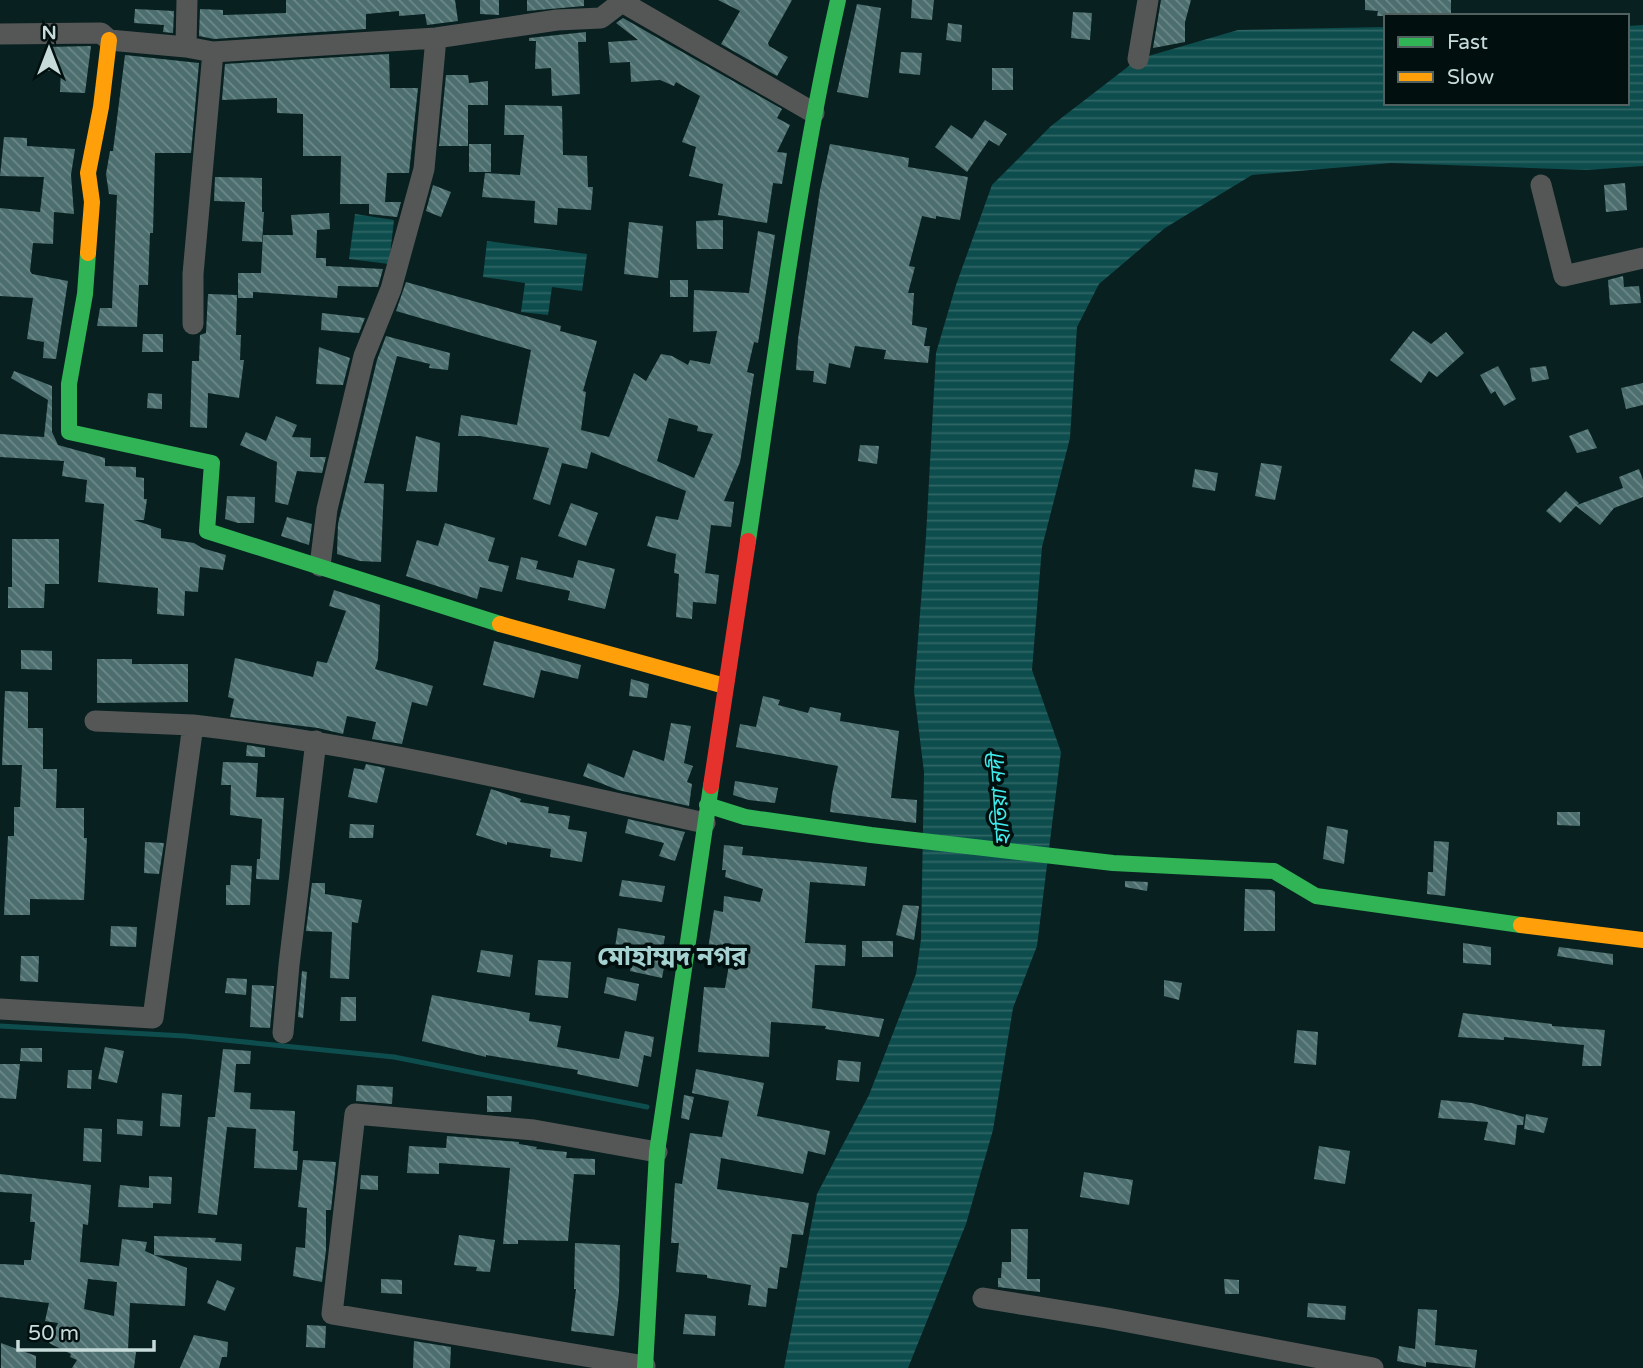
<svg xmlns="http://www.w3.org/2000/svg" width="1643" height="1368" font-family="'Varela Round','Noto Sans Bengali',sans-serif">
  <style>
    .water { fill: url(#water-rules) }
    .lines { fill: none; stroke-linecap: round; stroke-linejoin: round }
    .stream { stroke: #0e4d4d; stroke-width: 5 }
    .building { fill: url(#building-back-hatch); fill-rule: evenodd }
    .street { stroke: #555756; stroke-width: 21 }
    .fast { stroke: #30b455; stroke-width: 16 }
    .slow { stroke: #ff9f0a; stroke-width: 16 }
    .jam { stroke: #e5322d; stroke-width: 16 }
    .labels { text-anchor: middle; dominant-baseline: central; stroke-width: 7; stroke-linejoin: round; paint-order: stroke }
    .water-label { font-size: 21px; font-style: italic; fill: #40eced; stroke: #020f0f }
    .district-label { font-size: 26px; font-weight: bold; fill: #a6d1d1; stroke: #020f0f }
  </style>
  <defs>
    <pattern id="water-rules" width="6" height="5" patternUnits="userSpaceOnUse" patternTransform="scale(1.75)"><rect width="6" height="5" fill="#0e4d4d"/><path d="M0 2.5h6" fill="none" stroke="#306666"/></pattern>
    <pattern id="building-back-hatch" width="6" height="6" patternUnits="userSpaceOnUse" patternTransform="scale(1.75)"><rect width="6" height="6" fill="#4d6e6e"/><path d="M-1 5l2 2M0 0l6 6M5-1l2 2" fill="none" stroke="#6d8989"/></pattern>
  </defs>
  <rect width="100%" height="100%" fill="#092020"/>
  <path class="water" d="M1643,25V166L1587,170L1391,163L1252,175L1165,228L1099,284L1077,327L1070,438L1042,547L1032,670L1061,752L1037,946L1013,1008L993,1130L966,1224L908,1368H784L817,1194L869,1095L916,974L921,939L924,772L914,691L926,536L936,353L956,285L992,185L1051,126L1138,59L1238,30L1386,27V103H1627V26Z
    M355,214L394,220L389,264L349,259Z
    M487,241L587,254L582,291L552,287L548,315L521,312L525,283L483,277Z"/>
  <g class="lines">
    <path class="stream" d="M0,1026L185,1036L394,1057L647,1107"/>
  </g>
  <path class="building" d="M286,0H455L458,21L427,25L425,14L399,16V11L366,14V29L214,39L199,36L200,9L223,10V15L286,13Z
    M480,0H499V15L480,14Z
    M527,0H584V6L527,11Z
    M718,0H792L768,43L769,46L788,57L777,76L721,44L740,11Z
    M912,0H934L932,20L911,18Z
    M1161,0H1191L1185,22V42L1153,48Z
    M1365,0H1451V16H1377L1378,11L1365,10Z
    M857,4L881,8L868,98L837,92Z
    M135,9L174,11L173,33L163,32L164,25L134,23Z
    M1073,12L1092,13L1090,40L1071,38Z
    M623,18L782,109L777,118L790,125L777,152L787,153L782,184L773,183L767,223L718,215L723,184L689,176L696,147L682,142L700,96L676,82L674,86L660,80L631,82L630,62L610,63L608,42L638,40L616,23Z
    M948,23L962,25L961,42L946,40Z
    M586,32V42H578L580,94L552,96L551,68L535,69L536,41H529V38Z
    M91,46L85,93L60,92L61,70L47,71V47Z
    M901,52L922,53L920,75L899,73Z
    M389,54L390,88H418L409,173H387L385,202H401L397,217L369,214V204H340L341,156H303V114L277,113V98L222,100L225,64Z
    M125,55L199,63L191,153H155L153,233H150L148,285H139L137,327L97,326L100,308H112L117,195L109,194L106,174L110,151H113Z
    M992,68H1013V90H992Z
    M446,75H468L469,83L488,81V105H468V146H439Z
    M505,105L562,106L563,155L587,156L588,187H593L591,210L558,208L557,225L534,223L535,201L482,197L485,173L520,175L524,135H504Z
    M985,120L1007,134L999,146L989,140L967,172L935,147L951,125L972,139Z
    M4,137L27,138V146L75,149L71,175L74,214L54,212L53,244L33,243L30,271L32,274L68,281L56,359L43,358L44,342L27,339L33,298L0,296V208L40,212L44,177L0,176Z
    M469,144H491V172H469Z
    M830,144L909,158L908,167L968,177L960,220L936,216V219L922,216L909,266L915,267L908,293H914L912,325L927,328L924,346H930L928,363L884,359L886,350L855,346L850,368L829,363L826,384L813,382L814,371L796,370L798,339L820,190Z
    M215,177L262,178V212H264L262,242L242,241L245,202L214,201Z
    M1625,183L1627,210L1606,212L1604,185Z
    M433,185L451,192L441,217L426,211Z
    M329,213L330,229L317,230L316,258H326V266L383,269L378,287L338,286L337,298L253,292V298H238V273H261L263,235H293L291,215Z
    M723,220V249H697L696,221Z
    M629,222L663,226L658,278L624,274Z
    M758,231L775,235L758,343L754,342L747,372L754,374L740,462L724,501L734,502L731,527L711,525L705,573L719,575L716,604L693,602L692,619L676,617L679,574L674,573L676,554L647,546L656,516L678,520L686,491L591,452L587,469L562,463L550,505L533,499L549,448L480,436H458L461,415L517,425L531,350L396,311L406,282L561,326L560,331L597,341L583,391L586,392L581,430L609,437L634,373L646,381L661,354L672,356L688,365L690,360L710,364L717,331L693,332L694,290L749,293ZM669,418L698,426L697,431L713,434L694,478L657,461Z
    M1623,276L1624,287L1639,286L1641,303L1610,305L1608,280Z
    M670,280H688V297H670Z
    M208,294L237,295L236,335H241L240,360H244L239,398L208,393L207,428L190,427L192,361H199L200,335L206,333Z
    M322,313L365,318L359,333L321,330Z
    M1413,331L1431,344L1446,332L1464,353L1437,377L1429,371L1421,383L1390,360Z
    M143,334H163V352H142Z
    M386,336L450,353L448,370L429,368L430,364L397,356L364,483L384,484L381,562L360,561L337,554L338,524L377,360Z
    M319,347L350,358L343,385L316,384Z
    M1498,366L1516,399L1504,406L1495,391L1491,394L1480,375Z
    M1546,366L1549,379L1532,382L1530,368Z
    M14,371L52,386V432L58,445L105,458V466L136,467V477L144,478V499H147L144,520H134L161,529V538L194,543L202,548L226,555L223,570L200,567L198,592L185,591L184,616L157,614L158,588L98,582L104,504L85,502L87,480L62,476L64,461L0,457V434L44,437L48,400L11,378Z
    M1643,383V405L1626,409L1621,388Z
    M148,393L162,394V409L147,408Z
    M276,416L297,425L292,437L311,438L310,457H326L322,473L297,471L288,505L275,502L277,462L240,445L246,432L266,441Z
    M1588,429L1597,448L1577,453L1569,436Z
    M416,436L440,443L437,492L406,491Z
    M860,445L879,446L877,464L858,461Z
    M1261,463L1282,466L1275,500L1255,496Z
    M1195,469L1218,473L1215,491L1192,487Z
    M1639,469L1643,480V497L1614,508L1600,525L1576,506L1560,523L1546,511L1566,491L1579,503L1577,505L1623,488L1619,477Z
    M227,496L255,497L254,523H238L225,519Z
    M571,503L598,513L586,546L558,536Z
    M287,517L312,524L309,545L281,536Z
    M445,523L495,538L488,561L509,566L502,592L480,587L477,599L406,576L417,540L438,546Z
    M12,539H59V584H45L44,608H8V587H12Z
    M521,557L538,561L536,569L573,578L578,560L615,569L605,609L568,600L570,591L516,579Z
    M334,590L380,605L378,659L375,669L433,686L427,706L412,702L402,744L372,739L376,722L347,716L343,734L318,728L230,717L234,699L228,697L235,658L313,677L317,661L327,663L346,611L329,606Z
    M494,641L581,665L578,679L541,670L534,698L483,685Z
    M21,650L52,651V670L21,669Z
    M97,659H132V664H188V702L97,703Z
    M631,679L649,684L647,698L629,696Z
    M5,691L28,692V728H43V769H57L56,808H84V838H87L84,900L30,899V915H4L8,836H14V807H20L22,765H2Z
    M763,696L780,700L778,705L808,713L810,707L841,713L840,721L899,731L891,798L917,800L916,823L830,812L832,794L838,766L736,747L740,724L756,727Z
    M671,723L691,726L684,763L693,766L687,782L692,784L689,806L618,790L583,776L588,763L624,778L633,750L664,761Z
    M247,745L265,748V757L246,756Z
    M223,762L258,763L256,797L284,798L279,880L256,879L257,859H260L262,819L230,815L231,785H221Z
    M366,764L385,768L377,803L348,797L354,768L364,770Z
    M735,781L778,788L775,803L749,800L733,795Z
    M491,789L521,799L520,802L549,807L548,813L570,816L568,829L587,832L582,862L550,857L551,849L507,842V845L476,835Z
    M1557,812H1580V826L1557,825Z
    M628,819L685,832L675,861L659,856L664,843L625,833Z
    M350,824L374,825L373,838H349Z
    M1327,826L1348,830L1344,864L1323,859Z
    M1434,841L1449,842L1445,896L1427,894L1428,872H1433Z
    M145,842L164,843L159,874L144,873Z
    M724,845L743,847L742,855L867,867L865,886L810,882L805,943L846,945L845,966L815,965L812,1008L884,1019L879,1037L825,1029L826,1026L771,1022L769,1057L698,1052L704,987L725,988L731,953L708,949L714,910L723,912L724,896L760,902L763,889L725,877L726,870H722Z
    M231,865L252,866L250,905H226V885H230Z
    M622,880L665,886L662,902L619,896Z
    M1125,881L1148,882L1147,891L1125,887Z
    M312,883H325V894L362,900L358,923L352,922L349,979L330,978L332,932L306,931Z
    M1245,889L1272,890L1275,892V931H1244Z
    M903,905L919,906L914,940L896,935Z
    M111,926L137,927L136,947L110,946Z
    M618,928L665,936L661,961L665,962L662,978L630,971L634,950L615,947Z
    M862,941H893V957H862Z
    M1463,943L1491,947V965L1463,963Z
    M1559,947L1613,954V965L1557,956Z
    M481,950L513,955L510,977L477,972Z
    M21,956H39L38,982L20,981Z
    M538,960L571,962L568,998L535,995Z
    M302,971L307,972L303,1018L298,1017Z
    M607,977L639,984L636,1001L604,993Z
    M227,978L247,979L246,995L225,993Z
    M1164,980L1182,983L1179,1000L1164,996Z
    M252,985L274,986L270,1028L250,1027Z
    M432,995L530,1013L529,1021L561,1026L557,1047L619,1059L625,1031L654,1037L651,1057L644,1055L638,1087L577,1074L578,1070L486,1055V1057L422,1041Z
    M341,997H356V1021H340Z
    M1463,1013L1552,1024V1026L1605,1030L1601,1066H1582L1584,1045L1504,1037V1040L1458,1037Z
    M1297,1030L1318,1032L1316,1065L1294,1063Z
    M105,1047L124,1051L117,1083L98,1079Z
    M21,1048H42V1062L20,1061Z
    M223,1049L251,1051L250,1064H236L234,1092L251,1093L250,1109L295,1111L293,1151H298L297,1170L254,1168L256,1129L227,1127L217,1215L198,1213L208,1117H215Z
    M838,1060L861,1062L859,1082L836,1080Z
    M0,1064H20L16,1099L0,1098Z
    M696,1069L764,1083L757,1116L830,1131L825,1155L808,1151L803,1174L721,1158L717,1189L809,1203L803,1235L792,1234L787,1268L780,1267L777,1289L768,1288L766,1307L748,1305L751,1285L707,1278V1275L676,1272L679,1243H671L675,1183L682,1184L690,1133L722,1137L729,1101L692,1093Z
    M68,1070H92L91,1089L67,1088Z
    M357,1085L393,1087L392,1104L356,1101Z
    M162,1093L182,1095L180,1127L160,1126Z
    M684,1095L694,1097L689,1120L681,1118Z
    M487,1096H512L511,1112H487Z
    M1441,1100L1472,1103L1524,1117L1523,1125H1517L1515,1145L1484,1140L1488,1122L1438,1118Z
    M1526,1114L1548,1118L1544,1133L1524,1129Z
    M117,1119L143,1121L142,1136L117,1134Z
    M84,1128L102,1129L101,1162L83,1161Z
    M447,1136L519,1142V1144L537,1147L536,1149L567,1152L566,1158L595,1159V1175L574,1174L568,1241L518,1240V1244H503L510,1168L439,1163V1174L407,1173L409,1146L446,1148Z
    M1319,1146L1350,1151L1345,1184L1314,1179Z
    M303,1160L336,1162L331,1210H326V1250L322,1282L293,1276L296,1247L305,1248L307,1208L298,1207Z
    M1084,1172L1133,1180L1129,1205L1080,1197Z
    M0,1174L91,1185L88,1225L83,1224L80,1262L119,1266L122,1239L147,1242L145,1251L154,1255V1236L216,1238L215,1242L242,1244L241,1261L154,1255L187,1268L185,1306L130,1303L128,1350L136,1352L134,1368H72L77,1360L70,1357L71,1354L49,1343L58,1323L45,1321L49,1303L0,1297V1264L24,1265V1260H31L35,1222H30L32,1194L0,1192ZM88,1279L117,1282L114,1316L84,1309Z
    M361,1175L378,1176V1190L360,1189Z
    M149,1176L172,1177L171,1204L153,1203V1208L118,1207L120,1185L149,1188Z
    M1011,1229H1028L1027,1279H1040V1292L998,1287V1278H1001L1002,1262H1011Z
    M459,1235L495,1240L490,1272L476,1271L477,1267L454,1265Z
    M575,1243L620,1245L619,1293L614,1336L571,1331L576,1289H574Z
    M381,1279L402,1280V1294L381,1293Z
    M1224,1279L1239,1280V1294H1225Z
    M217,1280L235,1288L225,1311L207,1303Z
    M1308,1303L1346,1306L1345,1320L1307,1317Z
    M1418,1309L1437,1310L1435,1345L1477,1350L1475,1368L1426,1362V1367L1397,1361L1399,1346L1415,1349Z
    M685,1314L716,1316L715,1336L683,1334Z
    M307,1325L326,1326L325,1348L306,1347Z
    M194,1335L228,1342L227,1357H222L219,1368H180Z
    M414,1341L451,1347L450,1368H413Z
    M1,1343L36,1356V1368H1Z"/>
  <g class="lines">
    <path class="street" d="M0,34L101,33L109,40L186,47L213,52L436,38L557,20L601,18L622,2L814,113
      M186,47L187,0
      M1138,59L1148,0
      M1541,185L1564,276L1643,258
      M193,324V274L213,52
      M320,566L327,509L364,356L391,289L424,169L436,38
      M193,725C366,745 535,785 705,823
      M0,1009L153,1018L193,725L95,721
      M283,1033L289,965L316,741
      M983,1298L1107,1318L1373,1368
      M645,1366L332,1314L355,1114L534,1130L657,1152"/>
    <path class="fast" d="M88,253L85,294L69,384V432L212,463L207,531L500,624
      M748,541C775,360 798,178 838,0
      M707,805L745,817L871,835L1113,863L1274,871L1316,896L1521,925
      M645,1368L657,1152L711,786"/>
    <path class="slow" d="M88,253L92,202L88,173L101,107L109,40
      M500,624L725,686
      M1521,925L1643,940"/>
    <path class="jam" d="M711,786L748,541"/>
  </g>
  <g class="labels">
    <g class="water-label">
      <text transform="translate(1000 800) rotate(-94)">হাতিয়া নদী</text>
    </g>
    <g class="district-label">
      <text x="672" y="956">মোহাম্মদ নগর</text>
    </g>
  </g>
  <rect x="1384" y="14" width="245" height="91" fill="#020f0f" stroke="#506160" stroke-width="2"/>
  <rect x="1398" y="37" width="35" height="10" fill="#30b455" stroke="#506160" stroke-width="2"/>
  <text x="1447" y="49" font-size="21" fill="#c6dbda">Fast</text>
  <rect x="1398" y="72" width="35" height="10" fill="#ff9f0a" stroke="#506160" stroke-width="2"/>
  <text x="1447" y="84" font-size="21" fill="#c6dbda">Slow</text>
  <g transform="translate(49 49)" stroke="#020f0f" stroke-width="5" paint-order="stroke">
  <path d="M0-5L12 26L0 18L-12 26Z" fill="#c6dbda"/>
  <text y="-10" font-size="19" font-weight="bold" text-anchor="middle" fill="#c6dbda">N</text>
  </g>
  <path d="M18 1340v10h136v-10" fill="none" stroke="#c6dbda" stroke-width="3.5"/>
  <text x="28" y="1340" font-size="21" fill="#c6dbda" stroke="#020f0f" stroke-width="5" paint-order="stroke">50 m</text>
</svg>
